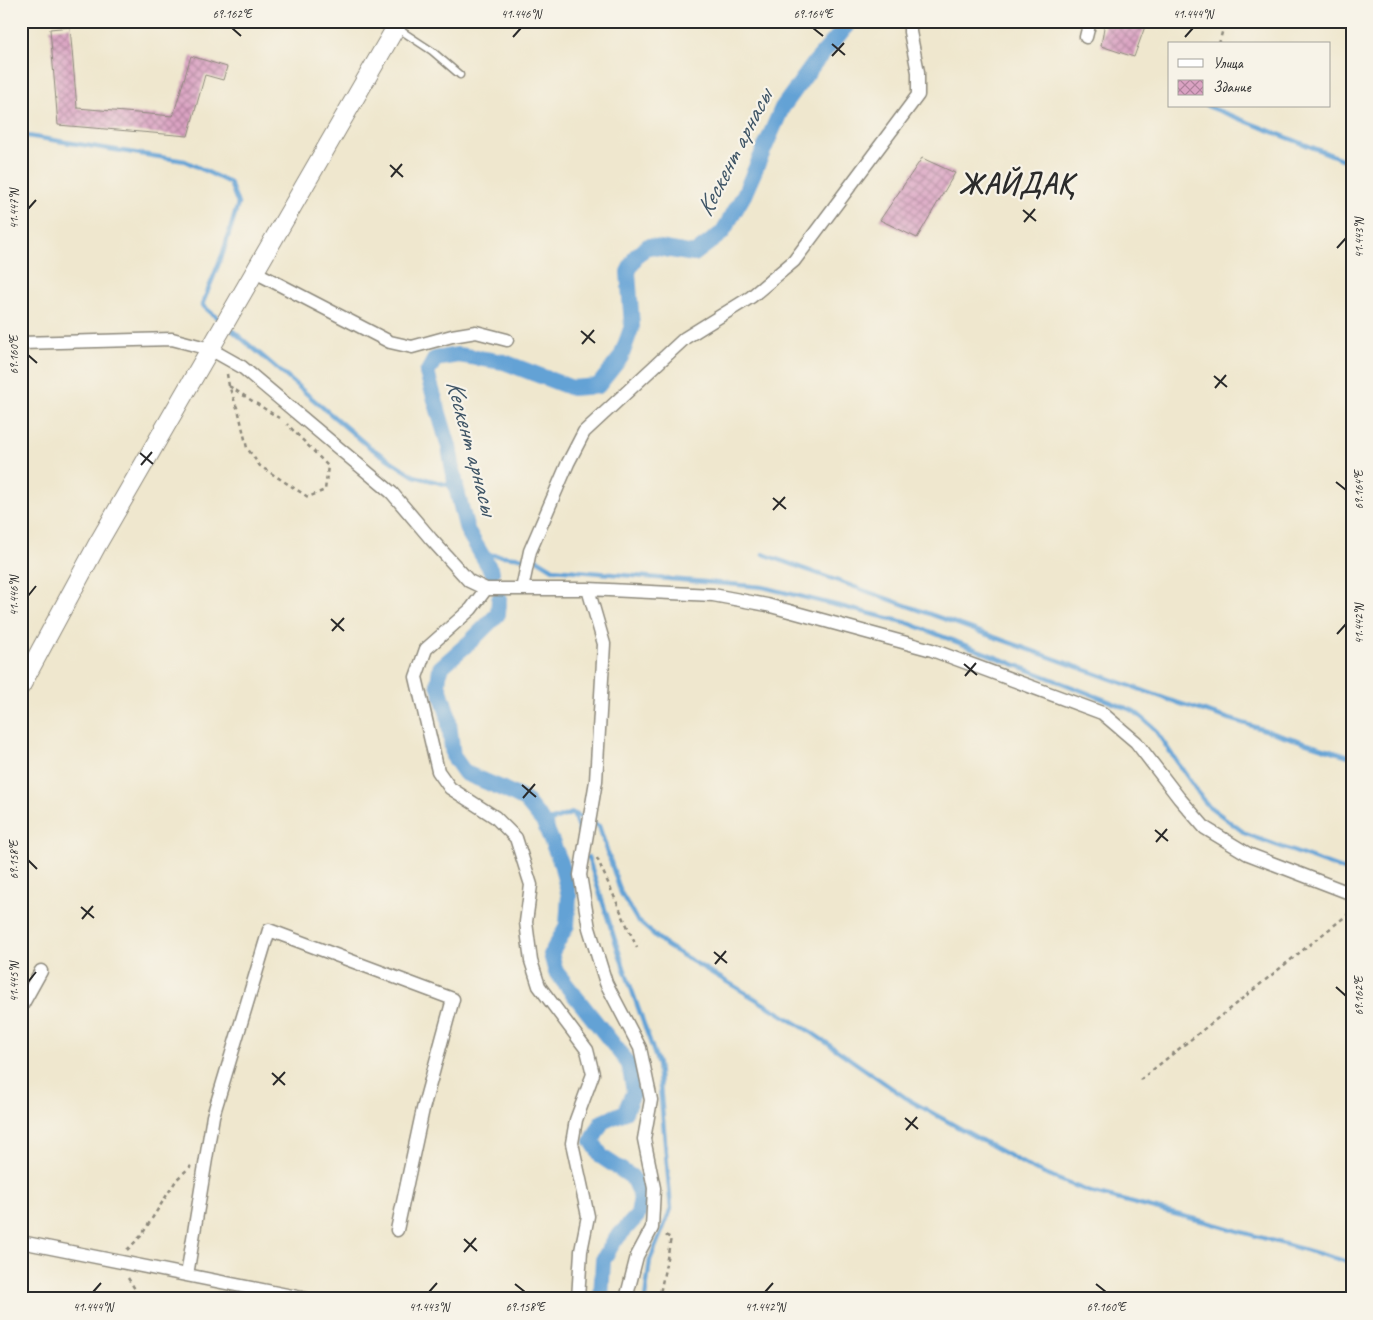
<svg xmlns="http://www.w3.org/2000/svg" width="1373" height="1320" font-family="Caveat,sans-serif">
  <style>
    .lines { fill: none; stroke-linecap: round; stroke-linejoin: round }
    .stream { stroke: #63a2d5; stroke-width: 4.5 }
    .canal { stroke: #63a2d5; stroke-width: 16 }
    .building { fill: url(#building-cross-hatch) }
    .lane-casing { stroke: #8d897c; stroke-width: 9 }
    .street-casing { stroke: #8d897c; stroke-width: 15 }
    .secondary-casing { stroke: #8d897c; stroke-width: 20 }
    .path { stroke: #8d897c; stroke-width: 2.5; stroke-dasharray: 4 4; stroke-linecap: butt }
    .lane { stroke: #fff; stroke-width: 6 }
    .street { stroke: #fff; stroke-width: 12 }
    .secondary { stroke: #fff; stroke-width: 18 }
    .ticks { fill: none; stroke: #2b2b2b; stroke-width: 2 }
    .labels { text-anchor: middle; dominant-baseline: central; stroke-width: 4.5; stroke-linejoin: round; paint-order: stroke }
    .water-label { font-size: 25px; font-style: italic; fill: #3f5566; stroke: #f7f3e8 }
    .district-label { font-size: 29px; font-weight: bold; letter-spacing: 1px; fill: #2b2b2b; stroke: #f7f3e8 }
    .neatline { fill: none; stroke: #2b2b2b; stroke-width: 2 }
    .ticks-label { font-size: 12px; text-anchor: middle; fill: #2b2b2b }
  </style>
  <defs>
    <pattern id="building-cross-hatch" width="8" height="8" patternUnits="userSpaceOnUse" patternTransform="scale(1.25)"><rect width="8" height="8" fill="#daa2c2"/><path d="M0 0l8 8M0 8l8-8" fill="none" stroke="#b1849e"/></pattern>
  </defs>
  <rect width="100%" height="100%" fill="#f7f3e8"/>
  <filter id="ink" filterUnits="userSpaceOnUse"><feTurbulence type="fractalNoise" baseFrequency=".02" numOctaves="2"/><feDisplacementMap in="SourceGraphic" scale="10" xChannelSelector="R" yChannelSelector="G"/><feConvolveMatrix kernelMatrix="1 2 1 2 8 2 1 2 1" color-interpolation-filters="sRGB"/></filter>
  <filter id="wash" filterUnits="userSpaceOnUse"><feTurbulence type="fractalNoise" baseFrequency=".0096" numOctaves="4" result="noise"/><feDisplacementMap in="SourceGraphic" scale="20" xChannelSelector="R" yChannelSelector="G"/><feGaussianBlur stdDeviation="1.12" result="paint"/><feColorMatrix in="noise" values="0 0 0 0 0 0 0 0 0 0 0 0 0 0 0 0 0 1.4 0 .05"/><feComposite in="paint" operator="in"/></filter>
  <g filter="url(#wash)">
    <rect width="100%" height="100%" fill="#efe7ce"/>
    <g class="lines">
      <path class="stream" d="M1207,106L1352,163
        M21,135L185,161L230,183L238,204L223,253L202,305L221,321
        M227,326L368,446L414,476L456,487
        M481,554L537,559L553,569L763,587L908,623L1134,711L1153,727L1206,804L1246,834L1352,873
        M763,554L1175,702L1352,757
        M573,813L582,840
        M544,823L573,813L599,826L621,893L637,920L667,946L811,1032L909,1100L1037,1171L1090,1192L1206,1222L1352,1263
        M588,857L624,968L658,1064L671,1209L650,1260L645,1299"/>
      <path class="canal" d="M492,572L467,530L456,487L449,447L427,373L435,359L458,355L504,362L572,388L598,386L621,357L632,326L628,272L636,256L648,246L694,254L722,233L744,195L782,108L816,61L851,21
        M499,599L498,614L472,640L440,668L438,684L448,715L453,756L465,773L501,788L525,800L544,823L561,863L569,896L567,925L551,954L556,972L629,1064L634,1091L625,1112L602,1122L592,1141L602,1157L632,1177L641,1197L638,1215L614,1241L603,1260L601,1299"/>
    </g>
    <g id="blocks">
      <path class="building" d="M1105,21H1147L1134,57L1101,46Z
        M70,27L77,108L173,116L191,56L227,67L223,80L205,75L188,136L58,125L50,29Z
        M922,158L955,173L917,238L880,220Z"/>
    </g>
  </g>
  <g filter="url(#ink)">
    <use href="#blocks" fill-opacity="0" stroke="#8d897c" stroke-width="1"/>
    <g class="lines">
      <g class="lane-casing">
        <path id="lane" d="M397,28L432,51L460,75"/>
      </g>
      <g class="street-casing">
        <path id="street" d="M1086,37L1090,21
          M255,272L390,342L412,347L452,336L476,332L507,340
          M21,343L172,339L210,349L242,367L392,493L431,539L469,581L486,589H588L713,595L767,605L932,650L1102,713L1136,742L1179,798L1205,828L1248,854L1352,894
          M486,589L471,609L426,649L416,677L438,771L450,788L495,817L516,838L531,885L526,922L531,961L539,986L587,1050L593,1074L576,1120L572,1143L588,1216L581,1251L578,1299
          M522,589L530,551L568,463L584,432L685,338L751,297L794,261L918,95V72L910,32V21
          M588,589L604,644L596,781L580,875L589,928L606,983L640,1048L651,1100L644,1139L654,1188L652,1228L637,1256L626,1299
          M21,1007L41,971
          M21,1242L307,1299
          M187,1275L213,1116L269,930L453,999L423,1109L397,1230"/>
      </g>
      <g class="secondary-casing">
        <path id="secondary" d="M21,686L97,545L396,27L398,21"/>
      </g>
      <path class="path" d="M1219,44L1225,21
        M227,374L229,386L239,413L247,448L260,466L308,497L325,490L328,466L287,424
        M229,386L279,418
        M597,858L637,948
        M1140,1080L1352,911
        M127,1250L141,1236L177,1179L191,1166
        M128,1278L138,1294V1299
        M659,1299L671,1238L663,1234"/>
      <use href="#lane" class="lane"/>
      <use href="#street" class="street"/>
      <use href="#secondary" class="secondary"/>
    </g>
  </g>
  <path class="ticks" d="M232,28L241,36M813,28L823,36M513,37L521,28M1185,37L1193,28M832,44L845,55M832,56L844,43M390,165L403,177M391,177L402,164M28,209L36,200M1023,210L1036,221M1024,222L1035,209M1337,248L1346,238M581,331L595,343M582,344L594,330M28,355L37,363M1214,376L1227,387M1215,388L1226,375M140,453L153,464M141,465L152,452M1336,482L1346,490M773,498L786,509M773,510L785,497M28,596L36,586M331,619L344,631M332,631L344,618M1337,634L1346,624M964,664L977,675M965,676L976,663M522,785L536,797M523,798L535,784M1155,830L1168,841M1156,842L1167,829M28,860L37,869M81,907L94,918M82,919L93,906M714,952L727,963M715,964L726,951M28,982L36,972M1336,987L1346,996M272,1073L285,1085M273,1085L285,1072M905,1118L918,1129M906,1130L917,1117M464,1239L477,1251M464,1252L476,1238M515,1284L525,1292M1096,1284L1106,1292M93,1292L101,1283M429,1292L437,1283M765,1292L773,1283"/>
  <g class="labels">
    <g class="water-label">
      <text transform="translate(734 153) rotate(-63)">Кескент арнасы</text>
      <text transform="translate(472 447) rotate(75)">Кескент арнасы</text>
    </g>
    <g class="district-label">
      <text x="1017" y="183">ЖАЙДАҚ</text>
    </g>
  </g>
  <rect width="1373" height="1320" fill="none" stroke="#f7f3e8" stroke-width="55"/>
  <rect x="1168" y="42" width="162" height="65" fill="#f7f3e8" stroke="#a5a39c"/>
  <rect x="1178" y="59" width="25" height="8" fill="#ffffff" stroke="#a5a39c"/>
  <text x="1213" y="68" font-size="15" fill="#2b2b2b">Улица</text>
  <rect x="1178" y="80" width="25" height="15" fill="url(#building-cross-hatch)" stroke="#a5a39c"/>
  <text x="1213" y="92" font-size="15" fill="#2b2b2b">Здание</text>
  <rect x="28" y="28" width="1318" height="1264" class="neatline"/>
  <g class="ticks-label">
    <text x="232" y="18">69.162°E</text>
    <text x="521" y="18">41.446°N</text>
    <text x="813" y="18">69.164°E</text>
    <text x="1193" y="18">41.444°N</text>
    <text transform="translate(14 209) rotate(-90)" y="4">41.447°N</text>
    <text transform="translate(1359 238) rotate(-90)" y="4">41.443°N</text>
    <text transform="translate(14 355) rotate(-90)" y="4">69.160°E</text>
    <text transform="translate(1359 490) rotate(-90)" y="4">69.164°E</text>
    <text transform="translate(14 596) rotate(-90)" y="4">41.446°N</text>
    <text transform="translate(1359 624) rotate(-90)" y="4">41.442°N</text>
    <text transform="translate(14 860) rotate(-90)" y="4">69.158°E</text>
    <text transform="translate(14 982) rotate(-90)" y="4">41.445°N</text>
    <text transform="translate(1359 996) rotate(-90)" y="4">69.162°E</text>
    <text x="93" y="1311">41.444°N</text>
    <text x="429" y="1311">41.443°N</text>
    <text x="525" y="1311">69.158°E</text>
    <text x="765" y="1311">41.442°N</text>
    <text x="1106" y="1311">69.160°E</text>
  </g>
</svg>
